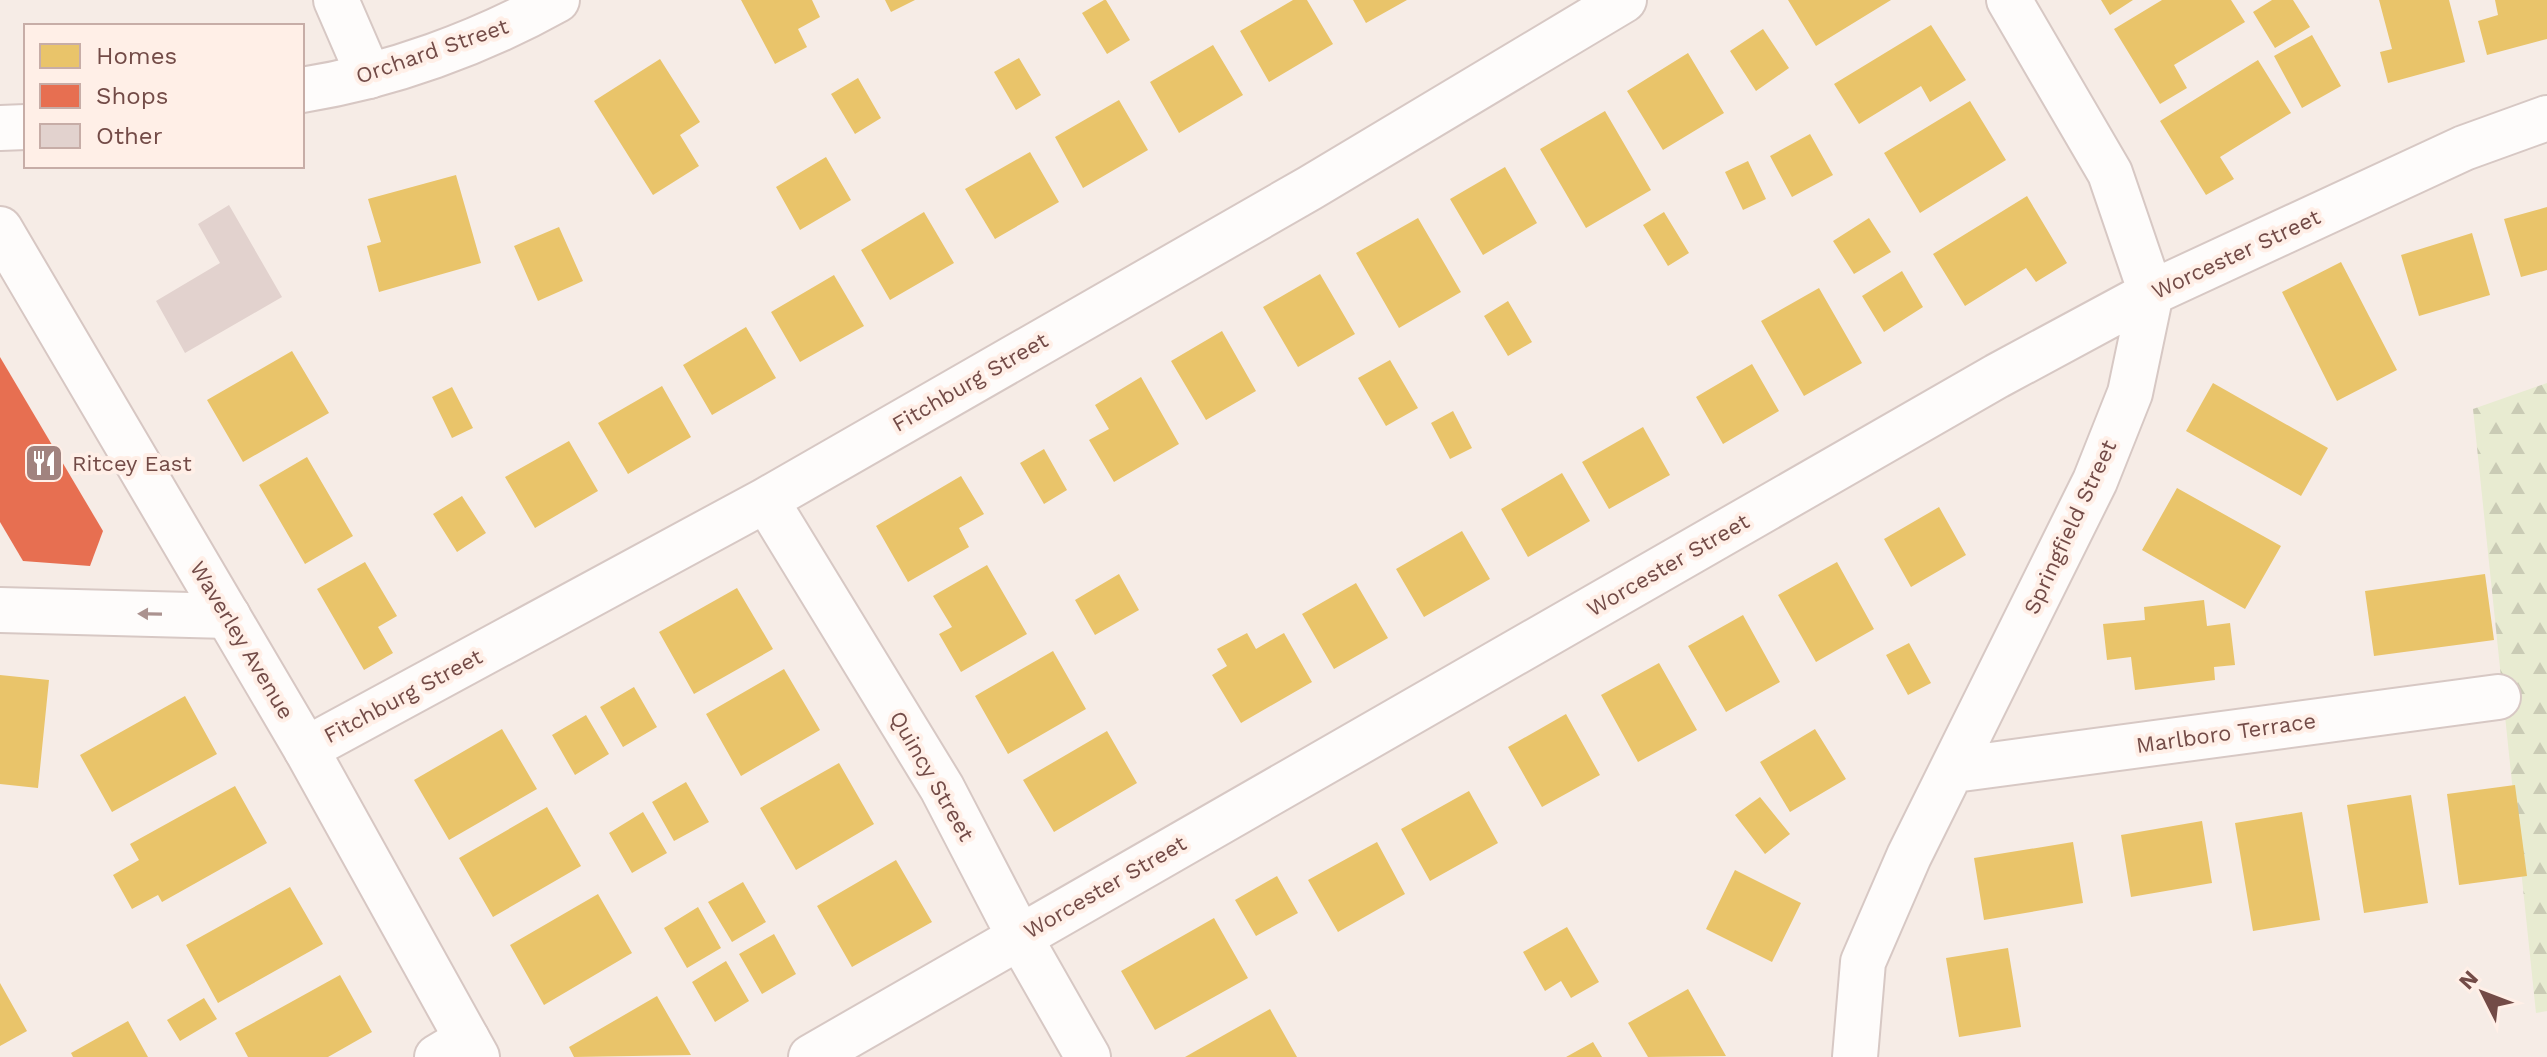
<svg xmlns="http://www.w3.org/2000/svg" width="2547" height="1057" font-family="'Work Sans',sans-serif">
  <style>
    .forest { fill: url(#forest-firs) }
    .homes { fill: #e9c46a }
    .shops { fill: #e76f51 }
    .building { fill: #e2d2ce }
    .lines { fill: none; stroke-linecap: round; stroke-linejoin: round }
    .street-casing { stroke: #d7c8c4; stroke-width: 48 }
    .secondary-casing { stroke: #d7c7c3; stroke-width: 48 }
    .street { stroke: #fefcfb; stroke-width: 44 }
    .secondary { stroke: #fefcfb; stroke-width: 44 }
    .oneway { fill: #ab928f }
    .labels { text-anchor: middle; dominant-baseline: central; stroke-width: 8; stroke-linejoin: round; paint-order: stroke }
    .street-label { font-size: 22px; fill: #734b47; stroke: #ffefe7 }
    .poi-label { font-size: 22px; fill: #734b47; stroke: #ffefe7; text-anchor: start }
  </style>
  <defs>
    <pattern id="forest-firs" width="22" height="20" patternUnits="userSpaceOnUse" patternTransform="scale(2)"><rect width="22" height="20" fill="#e8ebd1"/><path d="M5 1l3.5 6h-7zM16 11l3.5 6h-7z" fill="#cacbb5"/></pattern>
  </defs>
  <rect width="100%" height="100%" fill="#f6ece6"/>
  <path class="forest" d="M2547,383V1011L2536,1013L2473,409Z"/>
  <path class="homes" d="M741,0H812L820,17L798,29L807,47L775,64Z
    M885,0H915L891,12Z
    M1104,0H1106L1130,40L1107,54L1082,13Z
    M1293,0H1307L1333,44L1269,82L1240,31Z
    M1353,0H1407L1366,23Z
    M1788,0H1891L1816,46Z
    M2101,0H2133L2110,15Z
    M2162,0H2231L2245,22L2174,65L2187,88L2160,104L2114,29Z
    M2272,0H2293L2310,27L2275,48L2253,12Z
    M2379,0H2449L2465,62L2388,83L2380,52L2392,49Z
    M2495,0H2547V39L2487,55L2478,21L2498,15Z
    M1931,25L1966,80L1930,102L1921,86L1859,124L1834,84Z
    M1763,29L1789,68L1756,91L1730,51Z
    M2312,35L2341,86L2302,108L2274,56Z
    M1213,45L1243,95L1179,133L1150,82Z
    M1688,53L1724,113L1663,150L1627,91Z
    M1019,58L1041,95L1016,110L994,72Z
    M660,59L700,122L680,135L699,166L653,195L594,101Z
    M2258,60L2291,113L2220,157L2234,179L2206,195L2160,121Z
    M858,78L881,118L855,134L831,94Z
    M1119,100L1148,150L1083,188L1055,137Z
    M1970,101L2006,160L1920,213L1884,153Z
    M1605,111L1651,190L1586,228L1540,149Z
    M1810,134L1833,175L1792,197L1770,156Z
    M1030,152L1059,202L995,239L965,189Z
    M826,157L851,200L800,230L776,187Z
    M1748,161L1766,199L1743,210L1725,172Z
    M1505,167L1537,223L1483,255L1450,199Z
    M456,175L481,263L379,292L367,246L381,242L368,199Z
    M2027,196L2067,263L2036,282L2026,268L1965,306L1933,254Z
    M2547,207V270L2521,277L2504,219Z
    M924,212L954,263L890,300L861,250Z
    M1664,212L1689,253L1668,266L1643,225Z
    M1418,218L1461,292L1399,328L1356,253Z
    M1869,218L1891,252L1854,274L1833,241Z
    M559,227L583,281L538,301L514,246Z
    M2472,233L2490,295L2419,316L2401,255Z
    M2341,262L2397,370L2337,401L2282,292Z
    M1902,271L1923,307L1884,332L1862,296Z
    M1320,274L1355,334L1298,367L1263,307Z
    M834,275L864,326L800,362L771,312Z
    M1819,288L1862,363L1804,396L1761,321Z
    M1508,301L1532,342L1508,356L1484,316Z
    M746,327L776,378L712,415L683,365Z
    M1222,331L1256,391L1206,420L1171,361Z
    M292,351L329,413L243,462L207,400Z
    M1390,360L1418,408L1386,426L1358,378Z
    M1752,364L1779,411L1723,444L1696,397Z
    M1141,377L1179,444L1114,482L1089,440L1109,429L1095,405Z
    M2213,383L2328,448L2301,496L2186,431Z
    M662,386L691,437L628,474L598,423Z
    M452,387L473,428L452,438L432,397Z
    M1453,411L1472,448L1450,459L1431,423Z
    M1643,427L1670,475L1609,509L1582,462Z
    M569,441L598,491L535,528L505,477Z
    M1044,449L1067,490L1044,504L1020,463Z
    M307,457L353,536L305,564L259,485Z
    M1562,473L1590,521L1528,557L1501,509Z
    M961,476L984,514L959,528L969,547L908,582L876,526Z
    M2177,488L2281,546L2245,609L2142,550Z
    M462,496L486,533L457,552L433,514Z
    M1939,507L1966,555L1911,587L1884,539Z
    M1462,531L1490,579L1424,617L1396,569Z
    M365,562L397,616L378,627L393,653L364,670L317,589Z
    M1837,562L1874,629L1816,662L1778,595Z
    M987,565L1027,634L961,672L939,634L952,627L933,596Z
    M1119,574L1139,610L1095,635L1075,600Z
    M2485,574L2494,640L2374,656L2365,591Z
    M1356,583L1388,638L1334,669L1302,614Z
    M737,588L773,649L694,694L659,632Z
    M2204,600L2207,626L2230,623L2235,665L2214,667L2215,680L2135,690L2131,657L2107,660L2103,624L2145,620L2144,607Z
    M1743,615L1780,682L1726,712L1688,646Z
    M1247,633L1256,649L1284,633L1312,682L1241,723L1212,675L1227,666L1217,649Z
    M1909,643L1931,683L1908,695L1886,655Z
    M1053,651L1086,709L1008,754L975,696Z
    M1659,663L1697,730L1638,762L1601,695Z
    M784,669L820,730L741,776L706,714Z
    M0,675L49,680L38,788L0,784Z
    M634,687L657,727L623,747L600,707Z
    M185,696L217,754L112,812L80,755Z
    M1566,714L1600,775L1542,807L1508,747Z
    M586,715L609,754L575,775L552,735Z
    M502,729L537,789L449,840L414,780Z
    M1815,729L1846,779L1790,812L1760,762Z
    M1107,731L1137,783L1054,832L1023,780Z
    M839,763L874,824L796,870L760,808Z
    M686,782L709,822L674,841L652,802Z
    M2515,785L2527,876L2459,885L2447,794Z
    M235,786L267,843L162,902L158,895L132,909L113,875L139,860L130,844Z
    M1469,791L1498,843L1430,881L1401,829Z
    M2411,795L2428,903L2364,913L2347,805Z
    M1760,797L1790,834L1765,854L1735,815Z
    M547,807L581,866L493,917L459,858Z
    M643,812L667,853L632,873L609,833Z
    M2302,812L2320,920L2253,931L2235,823Z
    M2202,821L2212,883L2131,897L2121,835Z
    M1377,842L1405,894L1338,932L1308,880Z
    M2073,842L2083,903L1984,920L1974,858Z
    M896,860L932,922L852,967L817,906Z
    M1735,870L1801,903L1772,962L1706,929Z
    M1277,876L1298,913L1256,936L1235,900Z
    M743,882L766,922L732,942L708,902Z
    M290,887L323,944L218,1003L186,945Z
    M598,894L632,953L544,1005L510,945Z
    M698,907L721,948L687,968L664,928Z
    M1214,918L1248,978L1155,1030L1121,971Z
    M1567,927L1599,982L1571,998L1561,981L1545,991L1523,952Z
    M774,934L796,974L762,994L739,954Z
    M2008,948L2021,1027L1959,1037L1946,958Z
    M726,961L749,1001L715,1022L692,982Z
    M340,975L372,1032L328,1057H248L235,1033Z
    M0,983L27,1031L0,1046Z
    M1688,989L1726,1056L1648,1057L1628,1023Z
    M657,996L691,1055L574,1057L569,1047Z
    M204,998L217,1019L180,1041L167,1020Z
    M1270,1009L1297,1057H1185Z
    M128,1021L148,1057H73L71,1053Z
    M1593,1042L1602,1057H1566Z"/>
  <path class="shops" d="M0,357L103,531L90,566L23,561L0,522Z"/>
  <path class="building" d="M229,205L282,297L185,353L156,301L220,263L198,224Z"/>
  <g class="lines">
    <g class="street-casing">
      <path id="street" d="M336,0L369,76
        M766,500L942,788L1019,936L1088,1057
        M0,610L228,616
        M306,749L766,500L1310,188L1624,0
        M1954,770L2498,697
        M437,1057L467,1039
        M811,1057L1997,376L2151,293L2464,148L2547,118
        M1855,1057L1863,962L1909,856L2095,481L2130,393L2151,293L2110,173L2009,0"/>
    </g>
    <g class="secondary-casing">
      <path id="secondary" d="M302,90C390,76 480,43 557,0
        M0,128L26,127
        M0,229L306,749L477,1057"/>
    </g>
    <use href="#street" class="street"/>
    <use href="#secondary" class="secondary"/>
  </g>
  <defs><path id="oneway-solid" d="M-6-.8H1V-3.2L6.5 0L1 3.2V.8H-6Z" transform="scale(2)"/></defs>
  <use class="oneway" href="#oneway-solid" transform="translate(150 614) rotate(-179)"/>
  <defs>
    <g id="restaurant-square" transform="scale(2)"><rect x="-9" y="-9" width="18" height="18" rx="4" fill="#a1837f" stroke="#ffefe7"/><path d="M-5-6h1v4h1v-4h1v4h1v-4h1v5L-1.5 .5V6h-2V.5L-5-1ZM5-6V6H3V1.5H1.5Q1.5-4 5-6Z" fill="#fff"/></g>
  </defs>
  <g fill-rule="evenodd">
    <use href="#restaurant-square" x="44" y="463"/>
  </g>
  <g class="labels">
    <g class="street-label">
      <text transform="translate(432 51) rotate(-19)">Orchard Street</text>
      <text transform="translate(2236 254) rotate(-25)">Worcester Street</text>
      <text transform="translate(970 382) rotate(-30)">Fitchburg Street</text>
      <text transform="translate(2070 527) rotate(-65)">Springfield Street</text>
      <text transform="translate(1668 565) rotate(-30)">Worcester Street</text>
      <text transform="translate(242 640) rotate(59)">Waverley Avenue</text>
      <text transform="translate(403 696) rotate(-28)">Fitchburg Street</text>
      <text transform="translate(2226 733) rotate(-8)">Marlboro Terrace</text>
      <text transform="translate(932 776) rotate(60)">Quincy Street</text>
      <text transform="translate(1105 887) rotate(-30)">Worcester Street</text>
    </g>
    <g class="poi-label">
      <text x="72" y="463">Ritcey East</text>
    </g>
  </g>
  <rect x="24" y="24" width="280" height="144" fill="#ffefe7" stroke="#c7ada7" stroke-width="2"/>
  <rect x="40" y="44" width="40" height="24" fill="#e9c46a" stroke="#c7ada7" stroke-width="2"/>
  <text x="96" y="64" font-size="24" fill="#734b47">Homes</text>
  <rect x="40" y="84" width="40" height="24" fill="#e76f51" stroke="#c7ada7" stroke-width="2"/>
  <text x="96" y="104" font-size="24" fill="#734b47">Shops</text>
  <rect x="40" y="124" width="40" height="24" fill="#e2d2ce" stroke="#c7ada7" stroke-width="2"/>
  <text x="96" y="144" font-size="24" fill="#734b47">Other</text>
  <g transform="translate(2483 993) rotate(312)" stroke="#ffefe7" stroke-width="6" paint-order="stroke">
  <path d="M0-6L14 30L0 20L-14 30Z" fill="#734b47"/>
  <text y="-12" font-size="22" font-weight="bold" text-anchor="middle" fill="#734b47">N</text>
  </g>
</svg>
